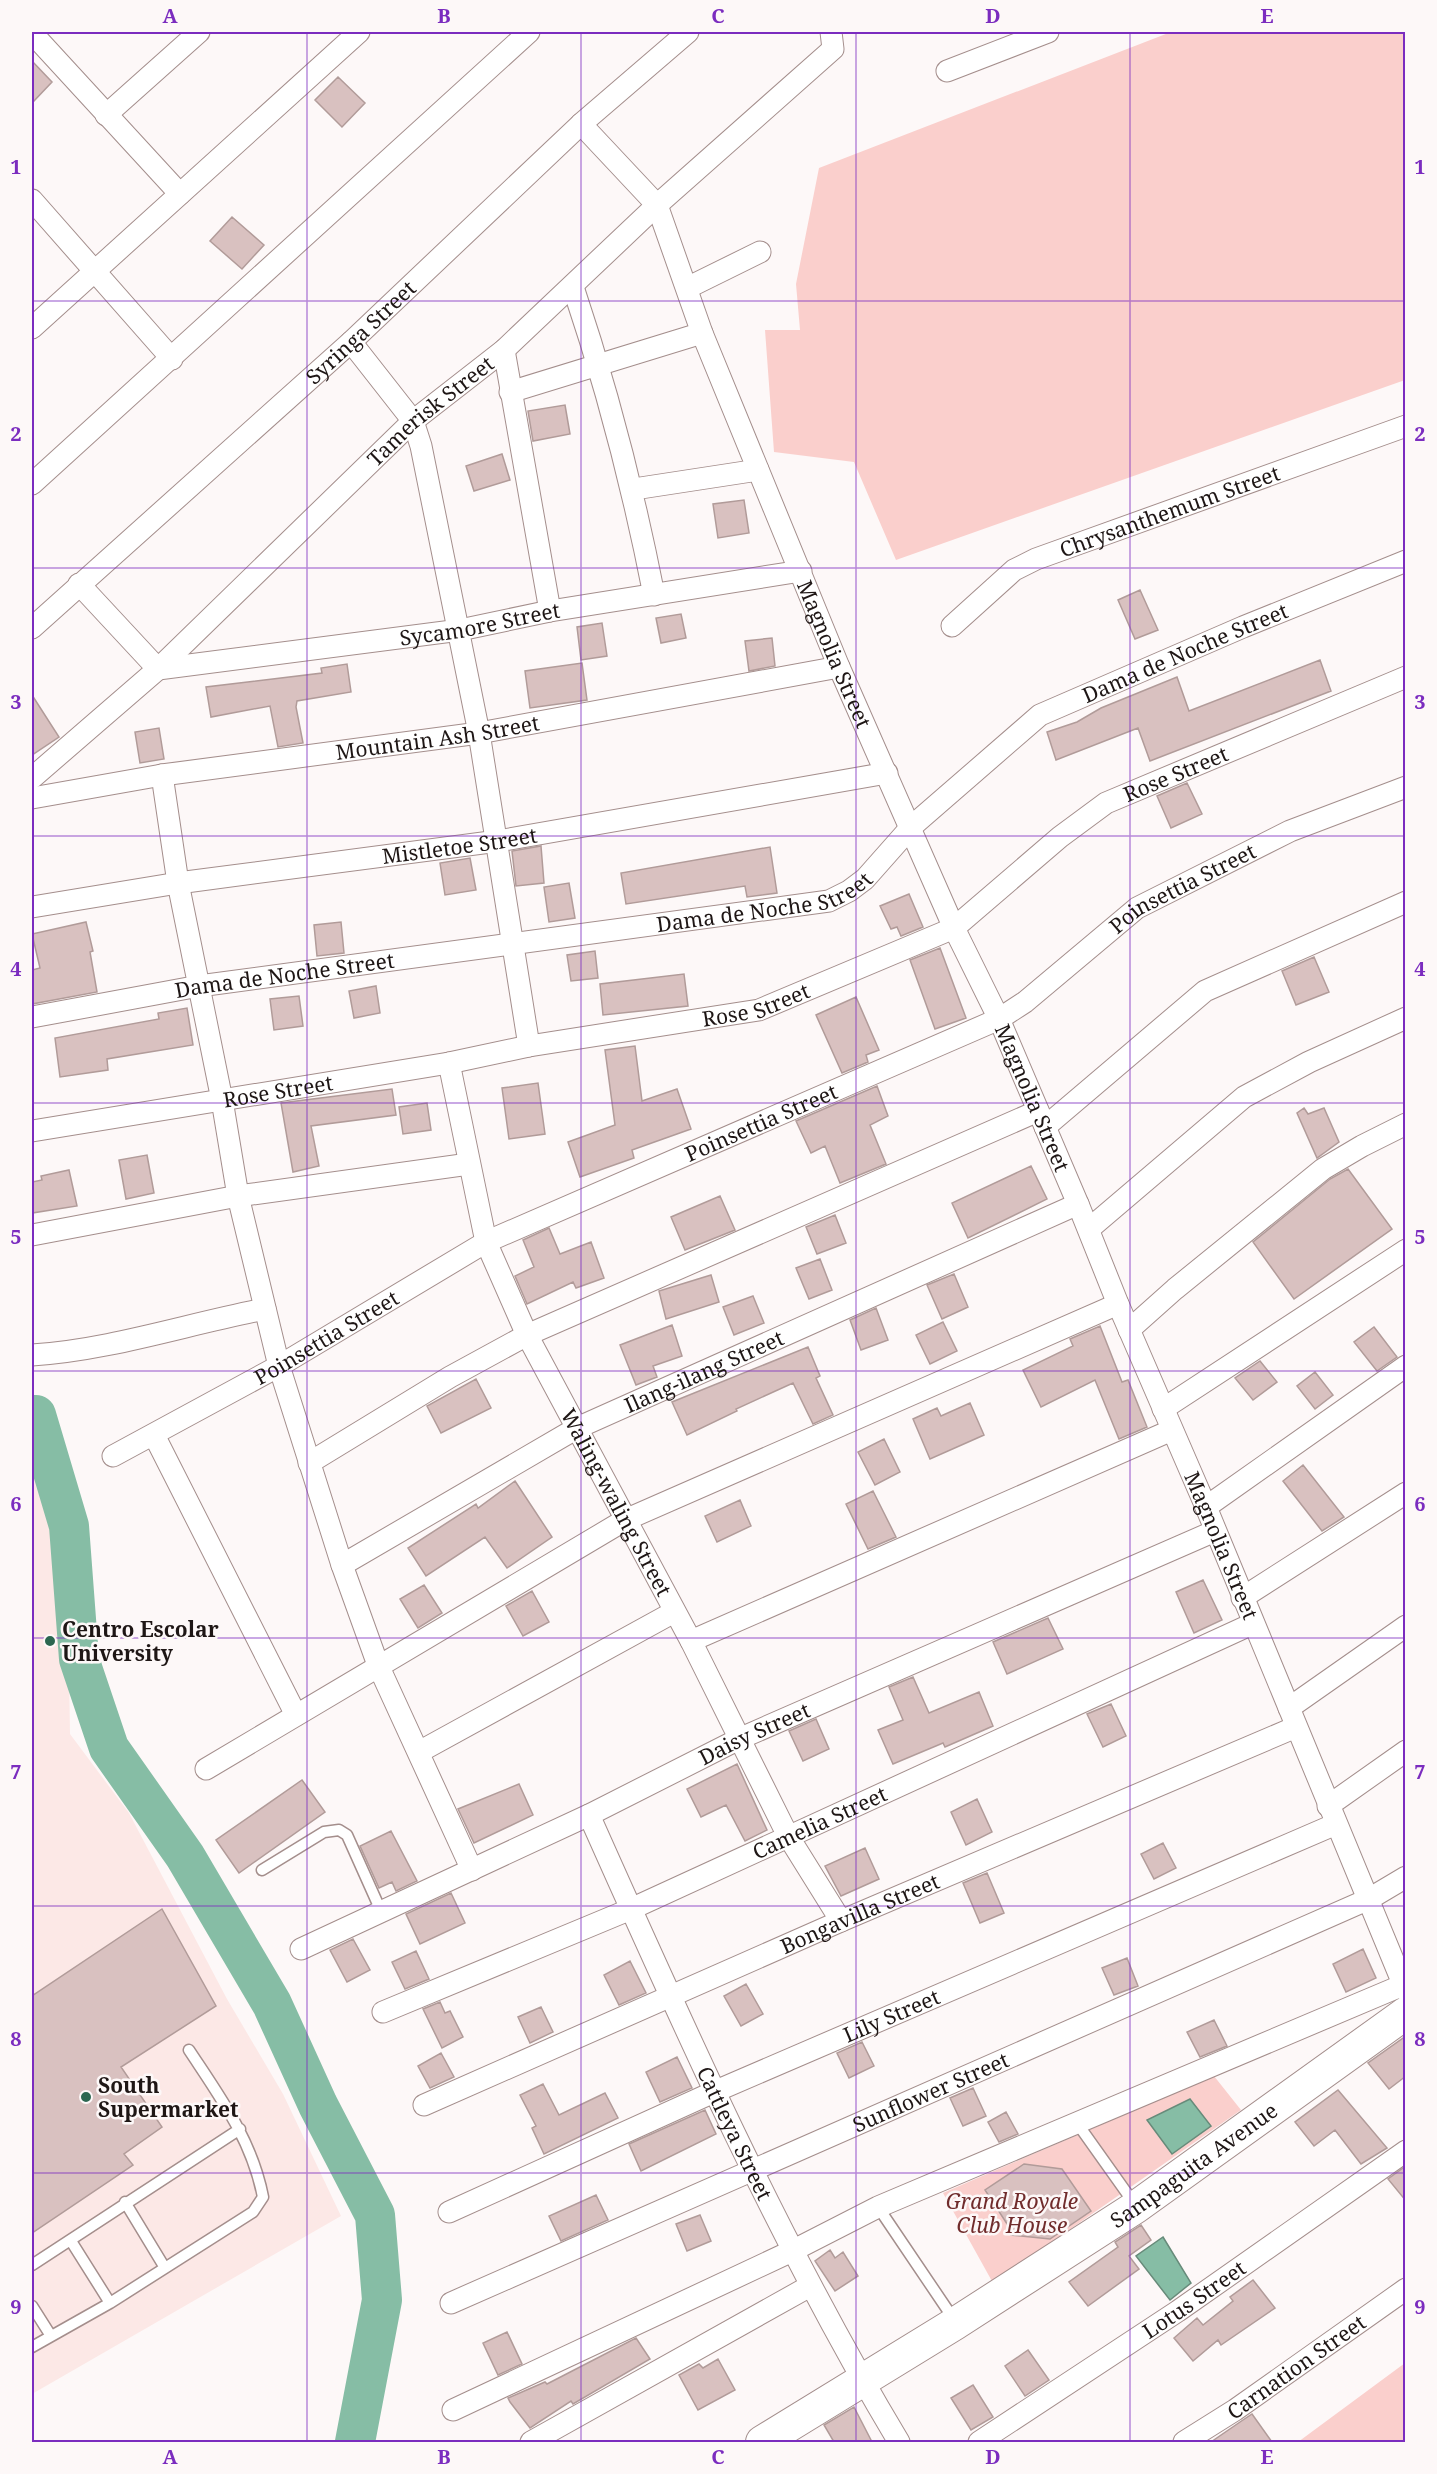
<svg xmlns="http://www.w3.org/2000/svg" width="1437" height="2474" font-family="'Noto Serif',serif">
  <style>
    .built { fill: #fce8e6 }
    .green { fill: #facfcc }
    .water { fill: #86bda5; stroke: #678b7a; stroke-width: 1.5 }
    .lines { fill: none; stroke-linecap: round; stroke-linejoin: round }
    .river { stroke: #86bda5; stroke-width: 40 }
    .building { fill: #d9c1c0; stroke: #b19b99; stroke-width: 1.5 }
    .lane-casing { stroke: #a48e8c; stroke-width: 13 }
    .street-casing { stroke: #a48e8c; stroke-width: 23 }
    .secondary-casing { stroke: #a48e8c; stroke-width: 34 }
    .lane { stroke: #fff; stroke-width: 10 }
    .street { stroke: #fff; stroke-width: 21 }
    .secondary { stroke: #fff; stroke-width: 32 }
    .grid { fill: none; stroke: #7b2cbf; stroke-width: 1.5; stroke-opacity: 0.55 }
    .poi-dot { fill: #2b6650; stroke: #fdf8f8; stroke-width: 2 }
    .labels { text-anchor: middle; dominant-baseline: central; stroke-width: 5; stroke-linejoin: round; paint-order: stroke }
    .street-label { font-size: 21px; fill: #1e1615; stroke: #fdf8f8 }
    .poi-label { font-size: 21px; font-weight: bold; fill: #1e1615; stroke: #fdf8f8; text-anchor: start }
    .park-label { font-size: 21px; font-style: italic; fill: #702c2c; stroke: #fdf8f8 }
    .neatline { fill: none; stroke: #7b2cbf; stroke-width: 2 }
    .grid-label { font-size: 20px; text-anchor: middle; font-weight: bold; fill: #7b2cbf }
  </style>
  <rect width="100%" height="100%" fill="#fdf8f8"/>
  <path class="built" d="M32,1461L60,1505L67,1549L70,1734L129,1813L227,1999L283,2094L341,2216L32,2394Z"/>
  <path class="green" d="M1171,32H1405V380L896,560L854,462L774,452L765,330H800L796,284L819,168Z
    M1214,2076L1241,2110L993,2283L943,2193Z
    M1405,2363V2442H1298Z"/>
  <path class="water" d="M1190,2099L1211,2126L1172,2154L1147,2120Z
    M1163,2237L1191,2283L1170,2300L1136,2256Z"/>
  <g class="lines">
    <path class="river" d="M32,1415H36L69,1526L79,1659L109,1748L185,1856L272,2004L318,2105L375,2215L382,2300L355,2442"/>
  </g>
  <path class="building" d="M32,61L52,82L32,103Z
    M338,77L365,103L342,127L315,100Z
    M232,217L264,245L242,269L210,241Z
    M565,405L570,434L533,441L528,411Z
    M502,454L510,480L474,491L466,466Z
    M744,500L749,533L718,538L713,504Z
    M1140,590L1158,630L1135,639L1118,600Z
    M681,614L686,638L661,643L656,618Z
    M602,623L607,656L581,660L577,627Z
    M772,638L775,666L749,671L745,641Z
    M1320,660L1331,691L1150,761L1138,728L1056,760L1047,732L1077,722L1101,708L1177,677L1189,711Z
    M582,663L587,700L530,708L525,671Z
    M347,664L351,692L297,701L296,707L303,743L278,747L270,706L211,717L206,687L322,673L321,668Z
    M32,695L59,737L32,755Z
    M159,728L164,759L140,763L135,732Z
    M1187,783L1202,814L1171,828L1157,796Z
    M541,846L544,883L516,886L512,851Z
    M770,847L777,893L747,897L745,886L626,904L621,873Z
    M470,858L476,890L445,895L440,863Z
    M569,883L575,918L549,922L544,887Z
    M909,894L923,927L901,936L897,927L891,929L880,906Z
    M86,922L93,951L90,952L97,992L32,1004V970L40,968L32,934Z
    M341,922L344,953L317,956L314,925Z
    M940,948L966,1018L935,1029L910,960Z
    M595,951L598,978L571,981L567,955Z
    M1314,957L1329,992L1296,1005L1282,971Z
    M684,974L688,1006L603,1015L600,984Z
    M376,986L380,1013L354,1018L349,991Z
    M299,996L303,1026L274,1030L270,999Z
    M856,997L879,1050L866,1055L868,1062L842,1073L816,1015Z
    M187,1008L193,1045L107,1059L108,1070L60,1077L55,1038L159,1019L158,1013Z
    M635,1046L642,1101L677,1089L691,1129L632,1150L634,1158L580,1177L568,1142L615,1125L605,1050Z
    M538,1083L545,1134L509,1139L502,1088Z
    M877,1086L888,1116L870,1125L886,1164L840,1183L825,1146L811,1153L796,1121Z
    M392,1089L396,1115L311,1126L319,1166L293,1172L281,1103Z
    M427,1103L431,1130L403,1134L399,1107Z
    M1304,1108L1308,1114L1324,1108L1339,1142L1317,1158L1297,1113Z
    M147,1155L154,1193L126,1199L119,1160Z
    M1031,1166L1047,1199L968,1238L952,1203Z
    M1348,1169L1392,1229L1294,1299L1253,1242L1330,1179Z
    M69,1170L77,1206L32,1213V1182L42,1180L41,1176Z
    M720,1196L735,1230L685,1250L671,1217Z
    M835,1215L846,1243L817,1254L806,1227Z
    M549,1228L560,1254L591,1242L604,1278L576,1288L573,1282L527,1304L515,1276L534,1267L523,1240Z
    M820,1259L832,1290L809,1299L796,1268Z
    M954,1274L968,1307L942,1319L927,1285Z
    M711,1275L719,1302L666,1319L659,1291Z
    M753,1296L764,1323L734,1335L723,1307Z
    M876,1308L888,1340L861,1350L850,1320Z
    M943,1322L957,1351L930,1364L916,1335Z
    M672,1325L682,1356L653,1366L657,1377L636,1385L620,1345Z
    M1100,1326L1122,1382L1128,1380L1147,1427L1119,1439L1095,1380L1041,1407L1023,1370L1073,1346L1070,1339Z
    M1374,1327L1397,1357L1377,1371L1354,1342Z
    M808,1347L820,1376L816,1378L833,1415L813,1424L793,1383L736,1409L737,1411L687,1435L672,1402Z
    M1260,1361L1277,1382L1253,1400L1235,1378Z
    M1315,1372L1333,1395L1315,1409L1297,1386Z
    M476,1379L491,1408L441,1433L427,1406Z
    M970,1403L984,1435L930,1459L913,1419L937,1408L941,1416Z
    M884,1439L900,1472L875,1485L858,1452Z
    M1303,1465L1344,1517L1322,1531L1283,1481Z
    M515,1481L552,1537L507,1568L485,1537L426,1576L408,1548L476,1504L478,1508Z
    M873,1491L896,1537L868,1549L846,1504Z
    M740,1500L751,1526L717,1542L705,1516Z
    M1203,1580L1222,1620L1194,1633L1176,1592Z
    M424,1585L442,1613L418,1628L400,1599Z
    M532,1591L549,1622L523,1636L506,1606Z
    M1048,1618L1063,1649L1007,1674L993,1642Z
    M913,1677L929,1713L979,1692L993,1726L945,1747L943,1743L893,1764L878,1730L903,1720L889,1687Z
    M1111,1704L1126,1736L1103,1747L1087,1714Z
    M816,1719L829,1749L803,1761L789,1731Z
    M737,1764L767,1830L745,1841L726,1805L701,1817L687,1789Z
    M302,1780L325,1812L239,1873L216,1840Z
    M519,1784L533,1815L474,1843L458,1809Z
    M977,1799L992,1832L966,1845L951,1812Z
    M391,1831L417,1881L396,1891L392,1882L379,1888L360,1846Z
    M1163,1843L1176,1868L1154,1879L1141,1854Z
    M865,1848L879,1879L841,1896L825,1866Z
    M987,1873L1004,1913L980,1923L963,1883Z
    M451,1893L465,1923L420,1944L406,1914Z
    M162,1909L216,2006L121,2067L162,2127L124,2154L133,2165L32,2233V1996Z
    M353,1939L370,1970L347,1982L330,1950Z
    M1363,1949L1376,1978L1346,1992L1333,1964Z
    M416,1951L429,1979L405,1989L392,1962Z
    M1127,1958L1138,1986L1114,1995L1102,1968Z
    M630,1961L646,1993L619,2005L604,1975Z
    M746,1984L763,2014L741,2026L724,1996Z
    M440,2002L445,2013L450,2011L463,2037L442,2048L423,2009Z
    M541,2007L553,2032L530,2043L518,2017Z
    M1214,2020L1227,2046L1200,2057L1187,2032Z
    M1406,2036V2076L1389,2089L1368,2063Z
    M862,2042L874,2066L849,2078L837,2053Z
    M441,2053L454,2077L430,2088L418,2066Z
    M677,2057L692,2088L660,2102L646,2072Z
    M543,2084L559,2115L605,2093L618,2118L544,2154L532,2128L536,2126L520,2095Z
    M973,2088L986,2116L963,2126L950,2098Z
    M1338,2090L1387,2148L1361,2164L1335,2130L1314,2146L1295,2122Z
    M705,2110L716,2134L641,2171L629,2144Z
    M1006,2112L1018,2134L999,2142L988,2122Z
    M1024,2164L1062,2169L1091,2211L1050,2239L1011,2235V2230L985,2190Z
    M1403,2168L1406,2171V2201L1388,2179Z
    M596,2195L608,2220L561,2241L549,2216Z
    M700,2215L711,2241L687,2251L676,2224Z
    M1141,2225L1151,2240L1129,2256L1139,2269L1088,2306L1069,2282L1118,2247L1115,2242Z
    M830,2250L835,2258L843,2252L858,2276L835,2291L815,2261Z
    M1253,2280L1275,2308L1221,2345L1218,2340L1193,2361L1174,2338L1197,2318L1203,2325L1233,2301L1230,2297Z
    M507,2332L522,2364L498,2375L483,2343Z
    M636,2338L650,2359L573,2404L571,2401L530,2428L510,2402L508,2398L545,2382L547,2384Z
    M1028,2350L1049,2380L1025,2396L1005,2366Z
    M718,2359L735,2390L698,2410L679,2375L699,2364L703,2368Z
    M973,2385L993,2417L971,2430L951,2398Z
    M854,2407L872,2442H834L824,2425Z
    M1252,2414L1272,2442H1211L1240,2422Z"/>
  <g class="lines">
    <g class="lane-casing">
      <path id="lane" d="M262,1870L324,1832L339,1830L347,1835L381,1911
        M1077,2123L1136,2206
        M125,2202L165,2268
        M878,2207L955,2321
        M71,2241L110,2303
        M32,2265L240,2129
        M32,2306L51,2336
        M32,2347L110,2303L253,2212L263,2197C252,2140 220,2097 189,2050"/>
    </g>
    <g class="street-casing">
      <g id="street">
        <path d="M32,33L180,194"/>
        <path d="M947,71L1048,32"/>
        <path d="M106,115L199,32"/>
        <path id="s1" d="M581,124L657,205L702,333L839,667L954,928L999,1019L1078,1204L1118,1304L1206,1507L1406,1991"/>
        <path d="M32,200L172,359"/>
        <path d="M573,287C608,391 633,488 654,595"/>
        <path d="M687,288L760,252"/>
        <path d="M32,328L359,32"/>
        <path d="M351,342L413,421L421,446L479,733L529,1046"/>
        <path d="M504,350L550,611"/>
        <path d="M510,392L702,333"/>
        <path d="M32,484L529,32"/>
        <path d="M634,489L758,470"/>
        <path id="s2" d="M79,584L158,669L460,630L550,611L801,571"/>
        <path id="s3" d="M952,626L1014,570L1036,559L1406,426"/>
        <path id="s4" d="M32,628L351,342L581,124L688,32"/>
        <path d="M162,775L178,883L222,1100L238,1196L279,1366L342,1565L378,1665L472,1870"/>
        <path id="s5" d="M32,778L158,669L413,421L504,350L657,205L833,49L831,32"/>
        <path id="s6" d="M32,798L162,775L479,733L839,667"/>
        <path id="s7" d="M32,907L178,883L498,841L887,773"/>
        <path id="s8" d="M32,1017L199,986L829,901L849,891L865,879L911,827L1040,715L1243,627L1406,561"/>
        <path id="s9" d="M449,1063L486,1242L527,1335L691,1641L788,1836L841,1921"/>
        <path d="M1045,1127L1205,991L1406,902"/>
        <path id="s10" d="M32,1131L449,1063L529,1046L759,1010L954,928L1060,837L1106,803L1406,677"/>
        <path d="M1089,1229L1244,1097L1309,1062L1406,1018"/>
        <path d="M32,1235L238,1196L469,1164"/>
        <path d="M1129,1330L1175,1289L1323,1169L1362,1146L1406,1124"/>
        <path d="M32,1355C110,1350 187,1324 265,1309"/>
        <path d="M1163,1409L1406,1250"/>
        <path d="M154,1435L296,1715"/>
        <path id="s11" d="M113,1456L279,1366L486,1242L999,1019L1025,1002L1137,908L1290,831L1406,787"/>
        <path d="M309,1463L450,1377L527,1335L1038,1111"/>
        <path d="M1206,1507L1406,1366"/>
        <path id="s12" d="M342,1565L577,1428L1078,1204"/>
        <path d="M1242,1598L1406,1493"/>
        <path d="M691,1641L1172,1430"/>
        <path d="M1289,1708L1406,1626"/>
        <path d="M419,1752L674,1612"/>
        <path d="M206,1769L625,1520L1118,1304"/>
        <path d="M1328,1806L1406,1751"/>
        <path id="s13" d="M589,1815C684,2028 779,2242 899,2442"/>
        <path id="s14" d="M301,1949L589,1815L741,1738L1215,1531"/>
        <path id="s15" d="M383,2012L631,1909L1252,1624"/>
        <path id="s16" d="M424,2105L841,1921L1296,1727"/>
        <path id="s17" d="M449,2212L716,2091L1336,1824"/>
        <path id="s18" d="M451,2303L1369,1899L1406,1877"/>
        <path d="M453,2410L792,2251L878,2207L1403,1985"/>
        <path d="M531,2442L810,2286"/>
        <path id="s19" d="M979,2442L1178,2311L1406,2151"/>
        <path id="s20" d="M1184,2442L1235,2410L1406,2289"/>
      </g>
    </g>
    <g class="secondary-casing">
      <g id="secondary">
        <path id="s21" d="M762,2442L956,2323L1136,2207L1406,2013"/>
      </g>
    </g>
    <use href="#lane" class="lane"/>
    <use href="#street" class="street"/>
    <use href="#secondary" class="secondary"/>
  </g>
  <path class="grid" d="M307,32V2442M581,32V2442M856,32V2442M1130,32V2442M32,301H1406M32,568H1406M32,836H1406M32,1103H1406M32,1371H1406M32,1638H1406M32,1906H1406M32,2173H1406"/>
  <g class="poi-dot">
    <circle cx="50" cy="1641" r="6"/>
    <circle cx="86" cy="2097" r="6"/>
  </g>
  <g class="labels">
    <g class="street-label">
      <text stroke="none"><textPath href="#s4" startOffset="442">Syringa Street</textPath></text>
      <text stroke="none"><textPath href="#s5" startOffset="542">Tamerisk Street</textPath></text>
      <text stroke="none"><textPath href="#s3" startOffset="250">Chrysanthemum Street</textPath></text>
      <text stroke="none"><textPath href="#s2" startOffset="441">Sycamore Street</textPath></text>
      <text stroke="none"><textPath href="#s1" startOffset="594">Magnolia Street</textPath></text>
      <text stroke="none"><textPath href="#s8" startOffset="1246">Dama de Noche Street</textPath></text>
      <text stroke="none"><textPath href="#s6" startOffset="410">Mountain Ash Street</textPath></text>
      <text stroke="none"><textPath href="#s10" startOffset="1221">Rose Street</textPath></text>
      <text stroke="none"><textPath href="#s7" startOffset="432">Mistletoe Street</textPath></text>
      <text stroke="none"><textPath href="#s11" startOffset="1216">Poinsettia Street</textPath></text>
      <text stroke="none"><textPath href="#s8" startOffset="742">Dama de Noche Street</textPath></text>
      <text stroke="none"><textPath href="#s8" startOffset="256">Dama de Noche Street</textPath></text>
      <text stroke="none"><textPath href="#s10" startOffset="735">Rose Street</textPath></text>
      <text stroke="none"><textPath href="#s10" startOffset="249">Rose Street</textPath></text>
      <text stroke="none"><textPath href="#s1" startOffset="1080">Magnolia Street</textPath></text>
      <text stroke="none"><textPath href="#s11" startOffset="730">Poinsettia Street</textPath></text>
      <text stroke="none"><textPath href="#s11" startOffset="244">Poinsettia Street</textPath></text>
      <text stroke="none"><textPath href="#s12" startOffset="411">Ilang-ilang Street</textPath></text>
      <text stroke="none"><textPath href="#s9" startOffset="474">Waling-waling Street</textPath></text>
      <text stroke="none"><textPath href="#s1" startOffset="1566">Magnolia Street</textPath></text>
      <text stroke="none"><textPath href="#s14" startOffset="502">Daisy Street</textPath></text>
      <text stroke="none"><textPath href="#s15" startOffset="476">Camelia Street</textPath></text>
      <text stroke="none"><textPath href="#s16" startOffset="476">Bongavilla Street</textPath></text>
      <text stroke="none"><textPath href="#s17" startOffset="484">Lily Street</textPath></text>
      <text stroke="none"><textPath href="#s18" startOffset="524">Sunflower Street</textPath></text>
      <text stroke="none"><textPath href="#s13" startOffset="350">Cattleya Street</textPath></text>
      <text stroke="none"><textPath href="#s21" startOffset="513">Sampaguita Avenue</textPath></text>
      <text stroke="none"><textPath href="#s19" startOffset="258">Lotus Street</textPath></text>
      <text stroke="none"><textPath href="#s20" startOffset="135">Carnation Street</textPath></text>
    </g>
    <g class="poi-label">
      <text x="62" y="1629">Centro Escolar<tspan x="62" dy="24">University</tspan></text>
      <text x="98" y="2085">South<tspan x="98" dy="24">Supermarket</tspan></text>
    </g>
    <g class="park-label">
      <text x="1012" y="2201">Grand Royale<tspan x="1012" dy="24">Club House</tspan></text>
    </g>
  </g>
  <rect width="1437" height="2474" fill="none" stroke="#fdf8f8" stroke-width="66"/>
  <rect x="33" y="33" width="1371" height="2408" class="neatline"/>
  <g class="grid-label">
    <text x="170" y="23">A</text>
    <text x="444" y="23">B</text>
    <text x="718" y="23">C</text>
    <text x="993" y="23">D</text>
    <text x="1267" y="23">E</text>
    <text x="16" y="174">1</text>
    <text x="1420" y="174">1</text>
    <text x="16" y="441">2</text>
    <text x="1420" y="441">2</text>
    <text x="16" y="709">3</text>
    <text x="1420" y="709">3</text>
    <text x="16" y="976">4</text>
    <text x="1420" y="976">4</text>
    <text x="16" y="1244">5</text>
    <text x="1420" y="1244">5</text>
    <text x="16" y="1511">6</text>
    <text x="1420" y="1511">6</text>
    <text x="16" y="1779">7</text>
    <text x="1420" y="1779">7</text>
    <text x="16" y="2046">8</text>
    <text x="1420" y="2046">8</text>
    <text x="16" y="2314">9</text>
    <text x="1420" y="2314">9</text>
    <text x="170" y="2464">A</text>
    <text x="444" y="2464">B</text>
    <text x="718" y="2464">C</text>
    <text x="993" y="2464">D</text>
    <text x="1267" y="2464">E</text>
  </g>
</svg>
